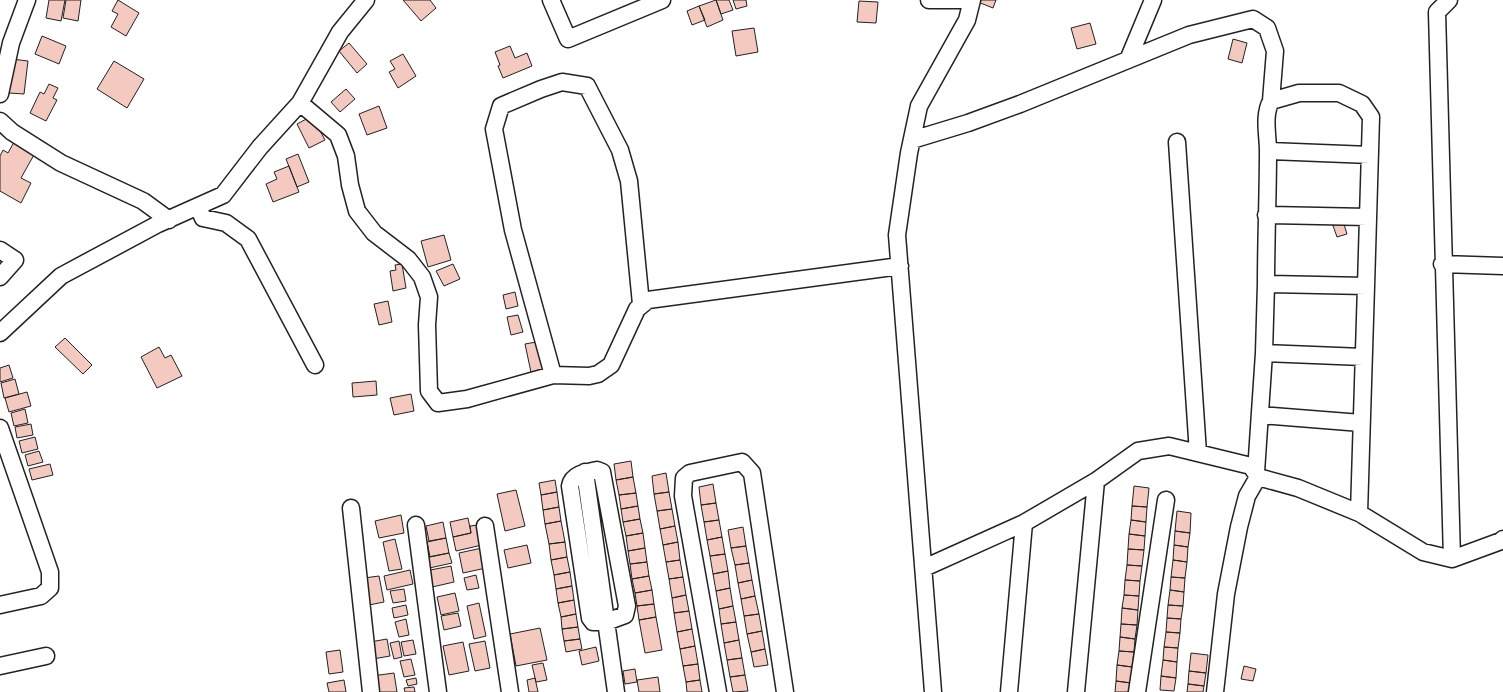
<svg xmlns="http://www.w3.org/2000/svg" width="1503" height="692" font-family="'Noto Serif',serif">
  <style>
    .building { fill: #f3c9c0; stroke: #222 }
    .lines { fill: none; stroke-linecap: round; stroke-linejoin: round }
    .minor-casing { stroke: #222; stroke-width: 19 }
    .minor { stroke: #fff; stroke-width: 16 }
  </style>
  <rect width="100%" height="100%" fill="#fff"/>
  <path class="building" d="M49,0H65L61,21L46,18Z
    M66,0H81L78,21L63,18Z
    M118,0L139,13L126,36L111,27L118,14L112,11Z
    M403,0H430L436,8L421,21Z
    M716,0H729L733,10L721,14Z
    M716,0L723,20L707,27L699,6Z
    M733,0H746L747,6L736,9Z
    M979,0H996L993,8L978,2Z
    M859,1L878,2L876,23L857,22Z
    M699,6L705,20L692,25L687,11Z
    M1090,23L1096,44L1077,49L1071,28Z
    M754,28L758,52L736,56L732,31Z
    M42,36L66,46L59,64L35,54Z
    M1233,39L1247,43L1242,63L1228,59Z
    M349,43L367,64L357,73L339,51Z
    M510,46L515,58L527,53L532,66L503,78L498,66L500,65L495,52Z
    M403,54L416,76L398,88L389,72L395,69L390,61Z
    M12,59L28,61L24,94L9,93Z
    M114,61L144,79L127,108L97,89Z
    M49,84L58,88L53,98L57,100L46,121L30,113L40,92L44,94Z
    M346,89L355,99L340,112L331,102Z
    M379,106L387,128L367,135L359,114Z
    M312,116L325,140L309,148L297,124Z
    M14,142L35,153L21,178L31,183L21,203L0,191V156L3,150L8,153Z
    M298,154L309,182L297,187L286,159Z
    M289,166L299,192L273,202L266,184L277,179L274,172Z
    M1342,218L1347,234L1337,237L1331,220Z
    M444,235L451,260L428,267L421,241Z
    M402,264L406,288L393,291L390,271L396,270L395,265Z
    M453,264L460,279L444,286L436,271Z
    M515,292L518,306L506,309L503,295Z
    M388,301L392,322L379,325L374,304Z
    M518,315L523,332L511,335L507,317Z
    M65,338L92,365L83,374L55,347Z
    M542,341L549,374L532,377L525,344Z
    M159,347L165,358L171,355L182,376L157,388L141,357Z
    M9,365L13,378L0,382V368Z
    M15,379L19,394L4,398L1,383Z
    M376,381L377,395L353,397L352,383Z
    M27,392L31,406L9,412L5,398Z
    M411,394L414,411L394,415L390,398Z
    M25,409L28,423L14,426L11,413Z
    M31,424L33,435L17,438L15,427Z
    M35,437L38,449L22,453L19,441Z
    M39,451L43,462L28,466L25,455Z
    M631,461L633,477L616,480L614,464Z
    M50,464L53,475L32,480L29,469Z
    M666,473L669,492L654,494L652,476Z
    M633,477L636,493L619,495L616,480Z
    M555,480L557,492L541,495L539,483Z
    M713,484L716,503L701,505L699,487Z
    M1134,486L1149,488L1147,507L1132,506Z
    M516,490L525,526L505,531L497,494Z
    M557,492L559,507L543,510L541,495Z
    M669,492L672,509L657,511L654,494Z
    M636,493L638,506L621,509L619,495Z
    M716,503L719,520L704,522L701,505Z
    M638,506L640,519L623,522L621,509Z
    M1132,506L1147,507L1146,522L1131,520Z
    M559,507L561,521L545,524L543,510Z
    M672,509L675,526L660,529L657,511Z
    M1177,511L1191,513L1190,533L1175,531Z
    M401,515L404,533L379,538L375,521Z
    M468,518L471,533L453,537L450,522Z
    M640,519L643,533L626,536L623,522Z
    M719,520L722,537L707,540L704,522Z
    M1131,520L1146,522L1145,536L1129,534Z
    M561,521L565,542L549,544L545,524Z
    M443,522L446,538L429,541L426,526Z
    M478,525L482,545L456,551L453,537L471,533L470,526Z
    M675,526L678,542L663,545L660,529Z
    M743,527L746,546L731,548L728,530Z
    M1175,531L1190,533L1188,547L1174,545Z
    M643,533L645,548L628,551L626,536Z
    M1129,534L1145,536L1144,550L1128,549Z
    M722,537L725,554L710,556L707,540Z
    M446,538L449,553L430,557L427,542Z
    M395,539L402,569L389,571L383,542Z
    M565,542L567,557L551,560L549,544Z
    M678,542L680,560L666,562L663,545Z
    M527,545L531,563L508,568L504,550Z
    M1174,545L1188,547L1187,562L1173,560Z
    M746,546L749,563L735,565L731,548Z
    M482,548L486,568L463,573L459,553Z
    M645,548L647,562L630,564L628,551Z
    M1128,549L1144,550L1142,566L1127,565Z
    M449,553L452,563L425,569L423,558Z
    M725,554L728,571L713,574L710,556Z
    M567,557L570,572L554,575L551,560Z
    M680,560L683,577L669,579L666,562Z
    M1173,560L1187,562L1185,578L1171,577Z
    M647,562L649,576L632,579L630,564Z
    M749,563L752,580L738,583L735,565Z
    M1127,565L1142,566L1140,581L1125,580Z
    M451,566L454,582L428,588L425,571Z
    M410,570L413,584L387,590L384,576Z
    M728,571L730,588L716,591L713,574Z
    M570,572L572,586L556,589L554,575Z
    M476,575L479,588L467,590L464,578Z
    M379,576L384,602L369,605L364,578Z
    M649,576L652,590L635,593L632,579Z
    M683,577L686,595L672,598L669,579Z
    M1171,577L1185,578L1184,592L1170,590Z
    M752,580L755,596L741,599L738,583Z
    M1125,580L1140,581L1139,596L1124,595Z
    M572,586L574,600L558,603L556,589Z
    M730,588L733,606L719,609L716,591Z
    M404,589L406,601L393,603L390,591Z
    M652,590L654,604L637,606L635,593Z
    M1170,590L1184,592L1183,606L1168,605Z
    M455,593L459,611L441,615L437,597Z
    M686,595L689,611L674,613L672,598Z
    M1124,595L1139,596L1138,610L1122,608Z
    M755,596L759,614L744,616L741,599Z
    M574,600L576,614L561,617L558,603Z
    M479,603L486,636L474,639L467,606Z
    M654,604L656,617L639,620L637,606Z
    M406,605L408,615L394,618L392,608Z
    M1168,605L1183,606L1181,619L1167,618Z
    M733,606L736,622L721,624L719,609Z
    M1122,608L1138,610L1137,625L1121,624Z
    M689,611L692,629L677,632L674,613Z
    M458,613L461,626L444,630L441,616Z
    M576,614L578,627L562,629L561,617Z
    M759,614L762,631L747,634L744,616Z
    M656,617L662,650L645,653L639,620Z
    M1167,618L1181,619L1180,633L1166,632Z
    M406,619L409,635L399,637L395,622Z
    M736,622L739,640L724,643L721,624Z
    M1121,624L1137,625L1135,639L1120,637Z
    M578,627L580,639L564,641L562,629Z
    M540,628L547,660L516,666L510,634Z
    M692,629L695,646L680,649L677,632Z
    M762,631L765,649L751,652L747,634Z
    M1166,632L1180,633L1178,648L1164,647Z
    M1120,637L1135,639L1134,652L1119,651Z
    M387,639L390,656L373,659L370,642Z
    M580,639L582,649L566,652L564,641Z
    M413,640L416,654L404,656L401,642Z
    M739,640L742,658L727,660L724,643Z
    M399,641L402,657L394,659L390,643Z
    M485,641L490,668L475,671L469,644Z
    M463,642L469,671L449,675L443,646Z
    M695,646L698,664L683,666L680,649Z
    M596,647L599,661L582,665L579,651Z
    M1164,647L1178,648L1177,662L1163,660Z
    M765,649L768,665L754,667L751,652Z
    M340,650L343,672L329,674L326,652Z
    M1119,651L1134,652L1132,667L1117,665Z
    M1191,653L1208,655L1206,673L1189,671Z
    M742,658L745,675L730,677L727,660Z
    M411,659L415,675L404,677L400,661Z
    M1163,660L1177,662L1176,678L1161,676Z
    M543,663L547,680L536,682L532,665Z
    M698,664L700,680L686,682L683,666Z
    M1117,665L1132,667L1131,683L1116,681Z
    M1244,666L1256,669L1253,681L1241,679Z
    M635,669L637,682L625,684L623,671Z
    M1189,671L1206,673L1204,686L1188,684Z
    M394,673L397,692H374L372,676Z
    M745,675L748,691L733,692L730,677Z
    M1161,676L1176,678L1174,691L1160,690Z
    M658,677L660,692H639L637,680Z
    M416,678L417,684L408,686L406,680Z
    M535,678L538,692H529L527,680Z
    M344,680L346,692H329L327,683Z
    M700,680L702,692H687L686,682Z
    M1116,681L1131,683L1130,692H1115Z
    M1188,684L1204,686L1203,692H1187Z
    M414,687L415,692H405L404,688Z"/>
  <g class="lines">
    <g class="minor-casing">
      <path id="minor" d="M551,0L568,39L662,0
        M929,0H972
        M1449,0L1437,12L1452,559
        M1128,60L1153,0
        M0,94L11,43L27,0
        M300,103L338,135L346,156L350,185L357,211L374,233L408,259L422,277L429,297L427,325L429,391L438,403L467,399L553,375L589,376L598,374L611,365L637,309L648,300L900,266
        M0,121L12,132L61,163L143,201L169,220
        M912,140L968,123L1020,104L1189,35L1253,19L1267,28L1275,51L1271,101
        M1177,142L1198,453
        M1268,151L1370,155
        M198,207L203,218L226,223L248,239L315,365
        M1266,215L1368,217
        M0,250L15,260L0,277
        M1442,264L1503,266
        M1266,284C1266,239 1268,195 1268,151C1268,135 1263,116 1271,101L1299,93H1339L1362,104L1371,117L1366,286
        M0,333L61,276L158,224L223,195L260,147L300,103L340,32L366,0
        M1264,353L1363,357
        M553,375L513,230L494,129L501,106L541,89L562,82L587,86L620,150L629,181L641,304
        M1260,415L1361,423
        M0,428L50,572V588L41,596L0,605
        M597,470L602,472L627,606L625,615L606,622H593L590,618L570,486C572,474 586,472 597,470Z
        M585,472L616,692
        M1256,472L1264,353L1266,284L1366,286L1359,513
        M351,508L371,692
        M416,525L438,692
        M485,526L510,692
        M924,568L1024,523L1096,481L1138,451L1169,446L1251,466L1258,477L1298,488L1359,513L1423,552L1452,559L1501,541L1503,539
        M0,666L46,656
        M718,692L683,496L684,478L690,473L742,462L752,473L785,692
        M933,692L897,235L909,153L919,106L967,20L972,0
        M1009,692L1024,523
        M1076,692L1096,481
        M1137,692L1166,500
        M1215,692L1226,594L1239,527L1247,496L1258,477"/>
    </g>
    <use href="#minor" class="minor"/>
  </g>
</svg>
